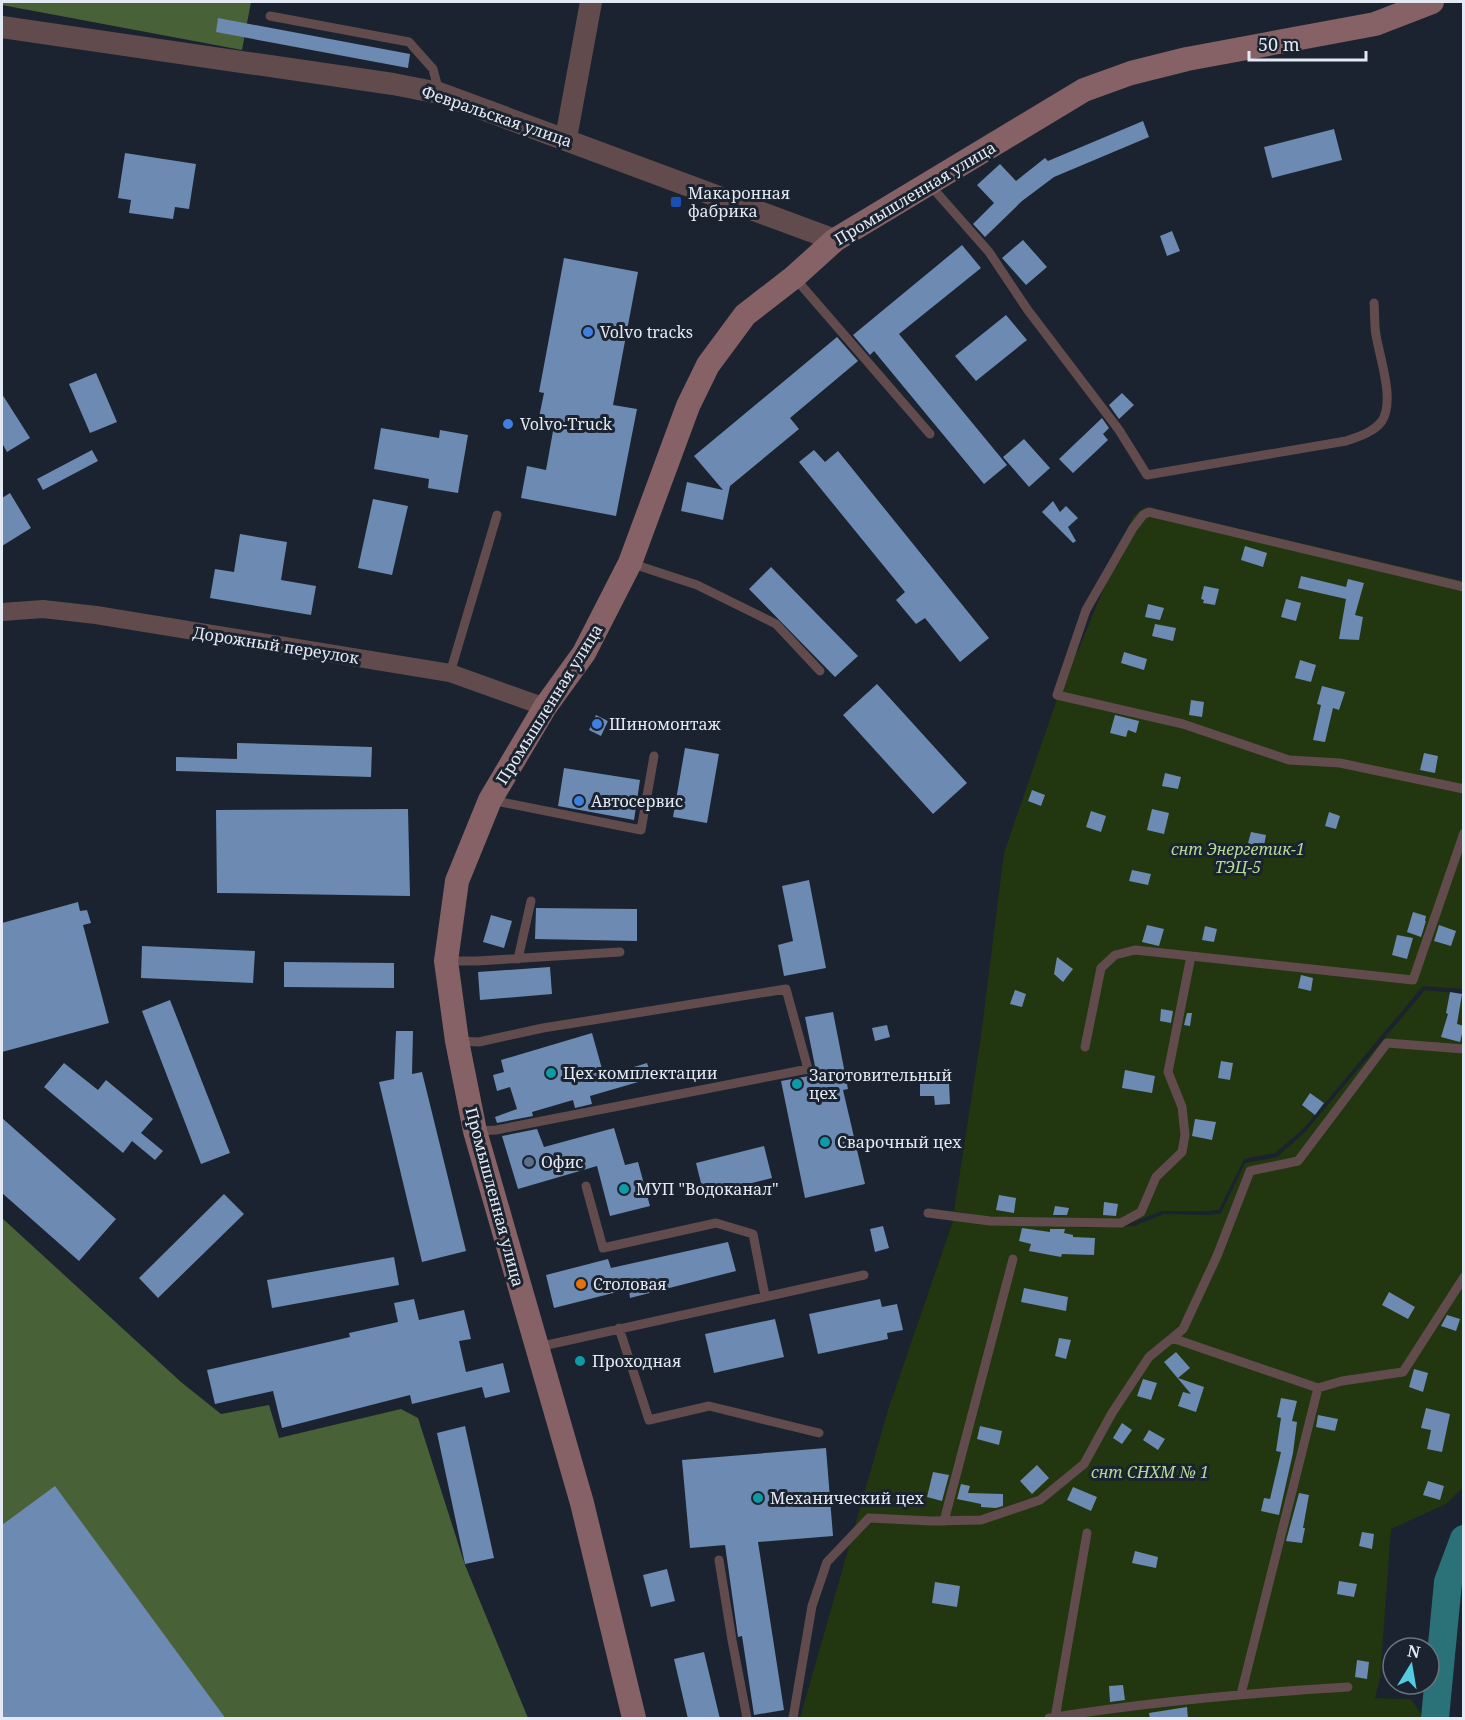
<svg xmlns="http://www.w3.org/2000/svg" width="1465" height="1720" font-family="'Noto Serif',serif">
  <style>
    .green { fill: #223610 }
    .forest { fill: #496137 }
    .lines { fill: none; stroke-linecap: round; stroke-linejoin: round }
    .river { stroke: #2b7178; stroke-width: 28 }
    .building { fill: #6d8ab2 }
    .service { stroke: #624b4d; stroke-width: 9 }
    .minor { stroke: #624b4d; stroke-width: 18 }
    .tertiary { stroke: #624b4d; stroke-width: 22 }
    .secondary { stroke: #866165; stroke-width: 24 }
    .transit-dot { fill: #1a4fb4; stroke: #1a232f; stroke-width: 2 }
    .shop-dot { fill: #3f7fe0; stroke: #1a232f; stroke-width: 2 }
    .culture-dot { fill: #0f9aa8; stroke: #1a232f; stroke-width: 2 }
    .service-dot { fill: #5c6f8a; stroke: #1a232f; stroke-width: 2 }
    .food-dot { fill: #e8710a; stroke: #1a232f; stroke-width: 2 }
    .labels { text-anchor: middle; dominant-baseline: central; stroke-width: 6; stroke-linejoin: round; paint-order: stroke }
    .street-label { font-size: 16px; fill: #e4eaf3; stroke: #1a232f }
    .poi-label { font-size: 16px; fill: #e4eaf3; stroke: #1a232f; text-anchor: start }
    .park-label { font-size: 16px; font-style: italic; fill: #b3db97; stroke: #1a232f }
  </style>
  <rect width="100%" height="100%" fill="#1a232f"/>
  <path class="green" d="M1145,507L1463,581V989L1423,986L1304,1128L1275,1153L1244,1159L1219,1210L1207,1211H1162L1131,1223H1055L1084,1228L1134,1226L1164,1214L1209,1215L1221,1213L1245,1163L1277,1157L1305,1132L1425,990L1463,994V1487L1446,1504L1391,1529L1380,1679L1375,1698L1411,1699L1424,1718H800L888,1410L955,1215L990,1218L954,1211L981,1036L1004,853L1068,667L1079,649L1133,516Z"/>
  <path class="forest" d="M2,2H251L242,50L2,5Z
    M2,1218L181,1382L221,1414L269,1405L279,1438L401,1409L418,1418L465,1565L528,1718H2Z"/>
  <g class="lines">
    <path class="river" d="M1435,1718L1448,1582L1464,1539"/>
  </g>
  <path class="building" d="M218,18L410,54L408,68L216,32Z
    M1143,121L1149,137L1054,177L1022,201L985,237L973,224L994,203L977,185L1000,164L1016,181L1045,158L1048,161Z
    M1334,129L1342,160L1272,178L1264,147Z
    M125,153L196,164L189,209L175,207L173,219L129,213L131,200L118,198Z
    M1172,231L1180,251L1167,256L1160,236Z
    M1023,240L1047,267L1026,285L1002,258Z
    M962,245L981,268L899,334L1007,465L984,484L874,351L870,355L853,335Z
    M564,258L638,272L613,405L637,409L616,516L521,498L527,466L546,470L555,420L539,417L544,393L539,392Z
    M1006,315L1027,340L976,381L955,356Z
    M837,337L858,361L790,418L799,429L730,486L723,520L681,511L687,482L723,490L694,456Z
    M96,373L117,422L90,433L69,384Z
    M1122,393L1134,405L1119,419L1109,405Z
    M2,394L30,438L7,452L2,443Z
    M1102,418L1109,428L1103,434L1108,440L1073,473L1059,459Z
    M381,428L439,438L440,430L468,435L458,493L428,488L429,479L374,469Z
    M1024,439L1050,468L1029,487L1003,457Z
    M92,450L98,461L43,490L37,479Z
    M814,450L825,462L838,451L989,638L960,662L925,618L916,624L896,600L905,592L799,462Z
    M10,493L31,528L2,546V498Z
    M373,499L408,506L392,575L358,568Z
    M1053,501L1060,512L1066,506L1078,518L1068,527L1076,541L1073,543L1042,512Z
    M240,534L287,542L281,580L316,586L311,615L210,598L215,569L234,572Z
    M1245,546L1267,553L1263,567L1241,560Z
    M771,567L858,656L835,677L749,589Z
    M1301,576L1346,587L1348,579L1364,583L1355,615L1363,617L1359,640L1339,639L1346,599L1298,588Z
    M1204,586L1219,589L1215,605L1203,603L1204,600L1201,599Z
    M1286,599L1301,603L1296,621L1281,617Z
    M1148,604L1164,608L1160,620L1145,617Z
    M1155,624L1176,628L1173,641L1152,636Z
    M1124,652L1147,659L1144,670L1121,663Z
    M1300,660L1316,665L1311,682L1295,678Z
    M877,684L967,783L933,814L843,715Z
    M1322,686L1345,692L1339,710L1333,708L1325,742L1313,740L1321,705L1317,704Z
    M1191,700L1204,702L1202,717L1189,715Z
    M596,715L608,721L601,736L589,730Z
    M1115,715L1139,721L1136,733L1128,730L1126,737L1110,733Z
    M237,743L372,747L371,777L176,771V757L237,759Z
    M685,748L719,754L707,823L673,817Z
    M1424,753L1438,756L1435,773L1420,770Z
    M564,768L640,780L634,820L558,806Z
    M1165,773L1181,777L1178,789L1162,786Z
    M1032,790L1045,795L1041,806L1028,801Z
    M408,809L410,896L217,893L216,810Z
    M1152,809L1169,813L1164,834L1147,830Z
    M1091,811L1106,816L1101,832L1086,827Z
    M1329,812L1340,816L1336,829L1325,826Z
    M1251,832L1266,835L1263,851L1247,847Z
    M1132,870L1151,874L1148,885L1129,881Z
    M809,880L826,968L784,976L778,945L793,941L782,886Z
    M78,902L80,911L87,910L91,923L83,925L109,1023L2,1052V923Z
    M536,908L637,909V941L535,939Z
    M1413,912L1426,916L1425,921H1426L1421,937L1407,932Z
    M491,915L512,921L504,948L483,942Z
    M1147,925L1164,929L1159,946L1142,942Z
    M1439,925L1456,931L1451,946L1434,941Z
    M1205,926L1217,929L1214,942L1202,940Z
    M1397,935L1413,938L1407,959L1392,955Z
    M142,946L255,951L253,983L141,978Z
    M1057,957L1073,969L1063,982L1054,974Z
    M284,962L394,963V988L284,987Z
    M550,967L552,994L480,1000L478,972Z
    M1301,975L1313,978L1311,991L1298,988Z
    M1015,990L1026,994L1022,1007L1010,1004Z
    M1450,992L1462,994L1457,1024L1464,1026L1460,1042L1441,1037L1448,1014L1446,1013Z
    M170,1000L230,1153L201,1164L142,1011Z
    M1161,1009L1173,1011L1171,1023L1160,1021Z
    M833,1012L848,1089L843,1090L865,1184L805,1198L781,1081L809,1076L816,1071L805,1017Z
    M1187,1013H1192L1190,1026L1184,1025Z
    M887,1025L890,1037L875,1041L872,1028Z
    M396,1031H413L412,1074L422,1072L466,1251L422,1262L379,1082L394,1079Z
    M592,1033L604,1076L647,1063L652,1078L590,1096L592,1104L575,1108L573,1100L532,1112L533,1116L497,1123L495,1117L517,1109L510,1087L497,1091L493,1075L504,1072L501,1060Z
    M1221,1061L1233,1063L1230,1080L1218,1078Z
    M64,1063L98,1090L106,1080L153,1119L141,1133L163,1151L155,1160L132,1141L123,1153L44,1087Z
    M1125,1070L1155,1076L1152,1093L1122,1088Z
    M949,1082L950,1104L935,1105L934,1096H920V1083Z
    M1310,1093L1324,1103L1315,1115L1302,1105Z
    M2,1118L116,1219L79,1261L2,1193Z
    M1195,1119L1216,1122L1212,1140L1192,1136Z
    M614,1128L625,1165L638,1162L650,1206L610,1216L597,1166L518,1189L502,1136L537,1129L544,1147Z
    M764,1146L772,1178L704,1195L696,1163Z
    M224,1194L244,1214L158,1298L139,1278Z
    M999,1195L1016,1198L1014,1213L996,1210Z
    M1104,1202L1118,1204L1116,1216L1103,1215Z
    M1055,1206L1069,1208L1067,1215H1053Z
    M883,1226L889,1248L875,1252L870,1229Z
    M1022,1228L1050,1232V1229H1065L1064,1233L1073,1235V1237L1095,1238L1094,1255L1062,1254L1061,1257L1029,1251L1031,1244L1019,1241Z
    M728,1242L736,1271L630,1298L629,1289L554,1308L546,1275L608,1259L611,1268Z
    M394,1257L399,1285L272,1308L267,1280Z
    M1024,1288L1068,1297L1066,1311L1021,1302Z
    M1389,1292L1415,1307L1408,1319L1382,1305Z
    M414,1299L419,1320L464,1310L471,1339L459,1341L466,1372L503,1363L510,1392L485,1398L482,1387L412,1404L410,1395L282,1428L273,1391L215,1404L207,1370L350,1337L349,1333L398,1322L394,1303Z
    M880,1299L882,1307L897,1304L903,1330L887,1333L888,1339L818,1354L809,1314Z
    M1447,1315L1460,1319L1456,1331L1441,1326Z
    M775,1319L784,1357L714,1373L705,1334Z
    M1059,1338L1071,1340L1066,1359L1055,1356Z
    M1176,1352L1190,1368L1178,1378L1204,1387L1196,1412L1178,1406L1183,1392L1191,1394L1164,1362Z
    M1414,1369L1428,1373L1423,1392L1409,1387Z
    M1143,1379L1157,1383L1151,1400L1137,1396Z
    M1281,1398L1297,1401L1292,1421L1297,1422L1293,1453L1279,1515L1261,1511L1264,1498L1270,1499L1281,1452L1276,1451L1281,1418L1277,1417Z
    M1426,1408L1450,1414L1442,1452L1427,1449L1431,1430L1421,1428Z
    M1318,1415L1338,1419L1335,1431L1316,1427Z
    M1122,1423L1132,1430L1122,1444L1113,1438Z
    M465,1426L494,1558L465,1564L437,1433Z
    M980,1426L1002,1431L999,1445L977,1439Z
    M1149,1430L1165,1439L1158,1450L1143,1440Z
    M826,1448L833,1536L758,1542L784,1710L754,1715L742,1636L738,1637L725,1545L690,1548L682,1460Z
    M1037,1465L1049,1478L1032,1494L1020,1481Z
    M933,1472L949,1475L942,1501L927,1497Z
    M1428,1481L1444,1486L1440,1500L1423,1495Z
    M961,1484L970,1486L968,1493L1003,1494V1506L996,1508L981,1507V1504L957,1499Z
    M55,1486L226,1719H2V1525Z
    M1073,1487L1097,1497L1091,1511L1067,1500Z
    M1299,1493L1309,1495L1303,1528H1305L1302,1543L1286,1541Z
    M1362,1532L1374,1534L1372,1549L1359,1546Z
    M1135,1551L1158,1557L1156,1568L1132,1563Z
    M667,1569L675,1601L651,1607L643,1575Z
    M1339,1581L1357,1584L1354,1597L1337,1594Z
    M935,1582L960,1586L957,1607L932,1603Z
    M704,1652L720,1719H688L674,1659Z
    M1357,1660L1369,1662L1367,1679L1355,1677Z
    M1123,1685L1125,1700L1110,1702L1109,1686Z
    M1187,1707L1188,1719H1150L1149,1713Z"/>
  <g class="lines">
    <path class="service" d="M270,16L409,42L433,69L439,92
      M930,185L989,252L1027,309L1119,430L1147,475L1346,441C1358,437 1374,432 1382,421C1395,400 1380,359 1376,335C1374,324 1375,313 1374,303
      M794,277L930,434
      M630,563L697,585L776,624L820,671
      M1464,587L1149,512L1143,515L1133,528L1086,610L1057,695L1183,724L1289,760L1340,763L1464,789
      M450,673L497,515
      M491,800L641,830L654,756
      M518,959L531,901
      M448,961H477L620,952
      M460,1041L479,1042L543,1028L786,989L808,1069L496,1130L476,1131
      M1085,1047L1101,968L1115,955L1135,950L1413,980L1464,833
      M586,1186L603,1248L716,1223L753,1234L765,1296
      M928,1213L990,1221L1121,1223L1141,1212L1156,1177L1182,1152L1185,1135L1182,1107L1168,1072L1191,956
      M619,1328L649,1420L709,1406L819,1433
      M1172,1338L1318,1388L1342,1381L1403,1372L1464,1277
      M538,1347L864,1275
      M944,1521L1013,1259
      M719,1560L732,1640L747,1718
      M1241,1694L1318,1388
      M793,1718L812,1606L827,1562L869,1518L932,1521L981,1520L1040,1500L1084,1464L1112,1413L1149,1357L1183,1329L1217,1256L1250,1171L1298,1161L1387,1043L1464,1049
      M1049,1718C1148,1702 1247,1693 1348,1687
      M1055,1718L1087,1533"/>
    <path class="minor" d="M2,612L43,609L96,615L450,673L545,707"/>
    <path class="tertiary" d="M2,27L393,84L439,93L835,240
      M566,138L591,2"/>
    <path class="secondary" d="M634,1718L582,1503L475,1131L457,1041L446,961L457,881L490,800L545,707L584,653L630,563L688,406L708,365L745,315L794,277L835,240L1084,90L1131,73L1187,59L1375,24L1432,2"/>
  </g>
  <rect class="transit-dot" x="670" y="196" width="12" height="12" rx="3"/>
  <g class="shop-dot">
    <circle cx="588" cy="332" r="6"/>
    <circle cx="508" cy="424" r="6"/>
    <circle cx="597" cy="724" r="6"/>
    <circle cx="579" cy="801" r="6"/>
  </g>
  <g class="culture-dot">
    <circle cx="551" cy="1073" r="6"/>
    <circle cx="797" cy="1084" r="6"/>
    <circle cx="825" cy="1142" r="6"/>
    <circle cx="624" cy="1189" r="6"/>
    <circle cx="580" cy="1361" r="6"/>
    <circle cx="758" cy="1498" r="6"/>
  </g>
  <circle class="service-dot" cx="529" cy="1162" r="6"/>
  <circle class="food-dot" cx="581" cy="1284" r="6"/>
  <g class="labels">
    <g class="street-label">
      <text transform="translate(497 116) rotate(19)">Февральская улица</text>
      <text transform="translate(915 193) rotate(-31)">Промышленная улица</text>
      <text transform="translate(276 645) rotate(9)">Дорожный переулок</text>
      <text transform="translate(549 704) rotate(-58)">Промышленная улица</text>
      <text transform="translate(495 1197) rotate(75)">Промышленная улица</text>
    </g>
    <g class="poi-label">
      <text x="688" y="193">Макаронная<tspan x="688" dy="18">фабрика</tspan></text>
      <text x="600" y="332">Volvo tracks</text>
      <text x="520" y="424">Volvo-Truck</text>
      <text x="609" y="724">Шиномонтаж</text>
      <text x="591" y="801">Автосервис</text>
      <text x="563" y="1073">Цех комплектации</text>
      <text x="809" y="1075">Заготовительный<tspan x="809" dy="18">цех</tspan></text>
      <text x="837" y="1142">Сварочный цех</text>
      <text x="541" y="1162">Офис</text>
      <text x="636" y="1189">МУП "Водоканал"</text>
      <text x="593" y="1284">Столовая</text>
      <text x="592" y="1361">Проходная</text>
      <text x="770" y="1498">Механический цех</text>
    </g>
    <g class="park-label">
      <text x="1238" y="849">снт Энергетик-1<tspan x="1238" dy="18">ТЭЦ-5</tspan></text>
      <text x="1150" y="1472">снт СНХМ № 1</text>
    </g>
  </g>
  <rect width="1465" height="1720" fill="none" stroke="#e4eaf3" stroke-width="6"/>
  <g transform="translate(1411 1666) rotate(11)"><circle r="28" fill="#1a232f" stroke="#6b737d" stroke-width="1.5"/>
  <path d="M0-4.5L10 22L0 15L-10 22Z" fill="#55cae0"/>
  <text y="-9" font-size="16" font-weight="bold" text-anchor="middle" fill="#e4eaf3">N</text>
  </g>
  <path d="M1249 51v9h117v-9" fill="none" stroke="#e4eaf3" stroke-width="3"/>
  <text x="1258" y="51" font-size="18" fill="#e4eaf3" stroke="#1a232f" stroke-width="4.5" paint-order="stroke">50 m</text>
</svg>
